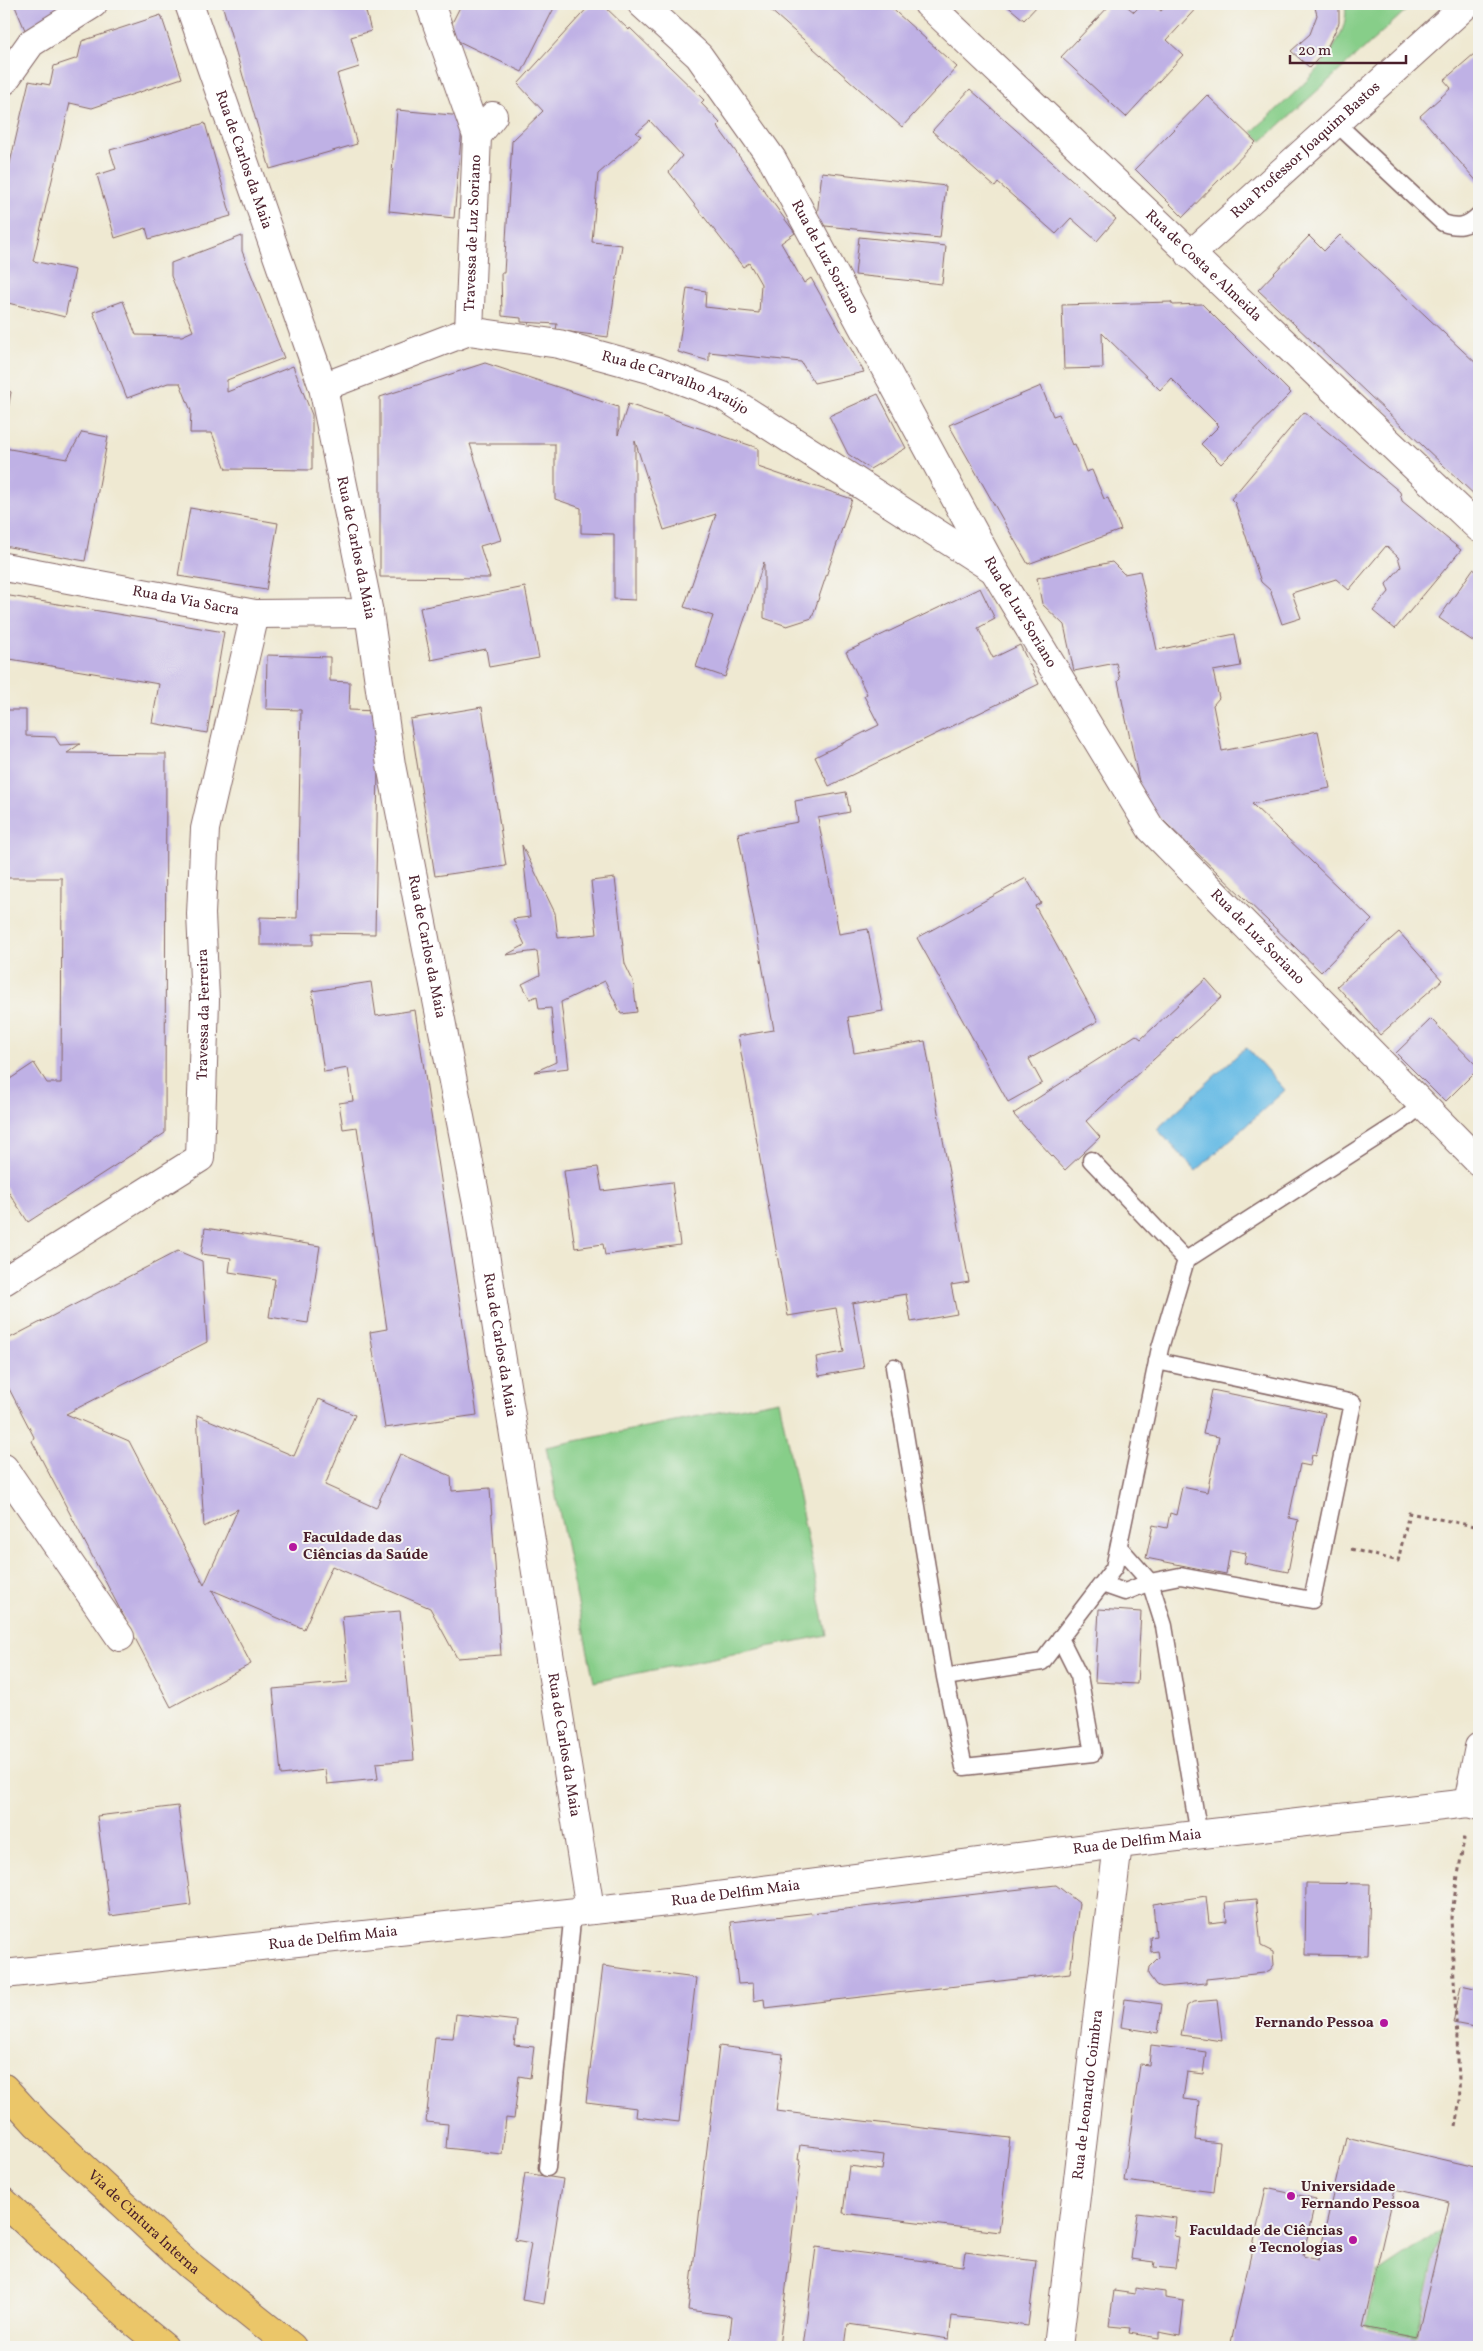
<svg xmlns="http://www.w3.org/2000/svg" width="1483" height="2351" font-family="Vollkorn,serif">
  <style>
    .green { fill: #87ce89; stroke: #68765a }
    .water { fill: #69bce5; stroke: #5a6e88 }
    .building { fill: #bfb1e5; fill-rule: evenodd }
    .lines { fill: none; stroke-linecap: round; stroke-linejoin: round }
    .lane-casing { stroke: #846665; stroke-width: 19 }
    .street-casing { stroke: #846665; stroke-width: 30 }
    .highway-casing { stroke: #846665; stroke-width: 30 }
    .path { stroke: #846665; stroke-width: 3; stroke-dasharray: 4 4; stroke-linecap: butt }
    .lane { stroke: #fff; stroke-width: 16 }
    .street { stroke: #fff; stroke-width: 28 }
    .highway { stroke: #ebc669; stroke-width: 28 }
    .poi-dot { fill: #b5179e; stroke: #f6f6f2; stroke-width: 2 }
    .labels { text-anchor: middle; dominant-baseline: central; stroke-width: 4; stroke-linejoin: round; paint-order: stroke }
    .street-label { font-size: 15px; fill: #4a1f2b; stroke: #f6f6f2 }
    .poi-label { font-size: 15px; font-weight: bold; fill: #4a1f2b; stroke: #f6f6f2; text-anchor: start }
  </style>
  <rect width="100%" height="100%" fill="#f6f6f2"/>
  <filter id="ink" filterUnits="userSpaceOnUse"><feTurbulence type="fractalNoise" baseFrequency=".02" numOctaves="2"/><feDisplacementMap in="SourceGraphic" scale="10" xChannelSelector="R" yChannelSelector="G"/><feConvolveMatrix kernelMatrix="1 2 1 2 8 2 1 2 1" color-interpolation-filters="sRGB"/></filter>
  <filter id="wash" filterUnits="userSpaceOnUse"><feTurbulence type="fractalNoise" baseFrequency=".0096" numOctaves="4" result="noise"/><feDisplacementMap in="SourceGraphic" scale="20" xChannelSelector="R" yChannelSelector="G"/><feGaussianBlur stdDeviation="1.12" result="paint"/><feColorMatrix in="noise" values="0 0 0 0 0 0 0 0 0 0 0 0 0 0 0 0 0 1.4 0 .05"/><feComposite in="paint" operator="in"/></filter>
  <g filter="url(#wash)">
    <rect width="100%" height="100%" fill="#efe9d2"/>
    <path class="green" d="M1345,4H1413L1262,141L1252,132C1281,104 1354,49 1345,4Z
      M779,1400L827,1635L594,1682L546,1447Z
      M1441,2231L1416,2337L1365,2325L1378,2273Z"/>
    <path class="water" d="M1246,1047L1285,1090L1196,1171L1157,1129Z"/>
    <g id="blocks">
      <path class="building" d="M14,4H69L25,30Z
        M222,4H364L371,31L351,37L359,67L337,74L357,144L270,169Z
        M454,4H556L522,72L446,35L460,7Z
        M591,4H602L629,30L630,28L704,100L701,103L720,123L717,126L795,233L781,243L804,283L811,278L864,372L814,383L801,362L709,352V361L678,352L687,288L706,291L705,307L759,313L761,284L749,263L743,267L669,172L682,156L650,121L636,133L641,136L598,174L592,242L622,245L608,337L556,330L557,324L521,322V318L502,316L501,273H504L512,141L543,111L518,84Z
        M771,4H887L957,67L902,127L768,8Z
        M1005,4H1039L1024,20Z
        M1111,4H1124L1134,12L1142,4H1153L1161,11L1168,4H1200L1167,40L1183,55L1126,117L1061,57Z
        M1314,4H1339V23L1327,48L1310,68L1291,51L1310,34L1317,15Z
        M161,15L182,78L92,108L70,103L33,261L75,270L65,317L4,302V189L29,81L50,85L54,66L78,58L82,41Z
        M1474,54L1479,60V184L1420,116L1451,88L1444,80Z
        M970,89L1116,219L1097,241L1071,218L1056,234L998,183L995,187L932,131Z
        M1207,95L1256,142L1183,217L1135,169Z
        M397,110L463,116L454,218L389,211Z
        M205,123L231,216L149,239L146,228L115,238L97,175L116,169L110,150Z
        M822,172L946,186L940,238L816,225Z
        M1340,235L1479,366V499L1258,290L1309,236L1324,251Z
        M242,236V251L284,358L227,380V392L293,366L312,415V470L226,469L212,433H190L191,411L180,383H168L127,398L93,312L123,301L136,335L182,336L193,331L171,276V263Z
        M859,237L946,246L942,284L855,275Z
        M1171,302L1173,305L1202,304L1291,393L1221,464L1201,444L1219,426L1171,378L1160,390L1102,333L1103,368L1064,369L1062,305Z
        M485,363L618,407V435L628,404L758,448V467L852,499L812,618L787,626L764,618V562L725,677L696,667L713,616L684,607L716,514L664,530L635,441V600L614,599V534L581,533V508L555,499V444H470L501,540L480,546L490,578L380,577V397Z
        M1041,386L1053,416L1059,414L1072,445L1075,444L1086,472L1092,470L1104,499L1108,498L1121,530L1028,564L949,425Z
        M4,388L11,392L5,426H4Z
        M878,394L906,448L870,469L848,454L829,416Z
        M1304,412L1400,492L1402,501L1461,550L1395,629L1373,611L1389,592L1386,584L1401,567L1398,557L1386,546L1349,590L1336,579L1292,593L1301,618L1282,624L1270,590L1261,582L1235,503L1231,499Z
        M82,432L108,437L85,561L4,546V448L67,459Z
        M190,508L278,523L266,590L178,576Z
        M1112,562L1124,574L1140,571L1157,650L1235,634L1241,666L1213,671L1219,698L1213,705L1222,751L1318,731L1330,788L1252,804L1372,920L1321,972L1143,801L1118,681L1120,679L1116,663L1074,671L1064,625L1042,604L1037,578Z
        M1473,569L1479,573V641L1477,644L1439,618Z
        M525,587L539,658L489,667L486,649L431,660L420,608Z
        M980,588L995,619L978,628L993,658L1020,645L1039,684L829,786L815,757L879,725L864,696L867,694L846,652Z
        M4,595L224,632L207,733L152,723L159,684L4,658Z
        M267,655L330,657V681L350,682L349,710L379,711L375,934L313,933V945H260V917L297,918L301,710L266,709Z
        M482,707L506,866L435,876L410,719Z
        M4,710H26V736L55,737L60,745L80,744L67,753L166,754L165,1133L28,1222L4,1185V1083L34,1063L47,1083H61L62,878H4Z
        M846,792L850,812L818,818L839,934L868,929L883,1011L848,1017L854,1053L925,1041L969,1282L951,1285L957,1314L911,1322L906,1294L852,1303L864,1368L819,1376L816,1357L844,1352L836,1308L788,1316L738,1036L774,1030L738,833L798,822L795,801Z
        M522,845L555,913L558,938L597,934L591,881L615,878L625,964L633,981L637,1012L621,1014L605,981L561,1002L569,1068L534,1072L556,1062L551,1008L539,1009L537,996L530,999L522,984L540,975L537,951L506,955L525,945L513,919L530,917Z
        M1026,878L1041,903L1035,906L1098,1021L1029,1059L1042,1083L1008,1102L917,938Z
        M1399,932L1442,980L1380,1035L1337,986Z
        M1206,979L1222,997L1086,1121L1100,1137L1065,1170L1013,1114L1136,1035L1141,1039Z
        M371,982L376,1016L415,1010L477,1415L385,1428L370,1332L387,1329L357,1127L343,1129L339,1103L353,1101L348,1068L324,1072L312,991Z
        M1431,1019L1479,1068L1445,1102L1396,1053Z
        M598,1167L602,1191L672,1182L680,1245L605,1255L603,1244L575,1248L564,1171Z
        M205,1228L320,1246L308,1323L269,1317L275,1279L229,1272L231,1258L201,1254Z
        M178,1251L202,1261L207,1342L66,1414L129,1441L204,1585L238,1509L204,1527L197,1415L294,1456L319,1399L355,1415L325,1485L376,1508L400,1454L451,1476L452,1491L490,1488L501,1655L457,1658L430,1608L332,1566L304,1629L212,1590L251,1664L171,1707L32,1441L34,1437L4,1379V1341Z
        M1212,1390L1325,1413L1316,1456L1312,1455L1310,1466L1300,1464L1289,1518L1298,1520L1288,1572L1244,1563L1246,1553L1230,1550L1226,1574L1146,1558L1153,1525L1167,1528L1170,1513L1176,1515L1182,1487L1207,1492L1219,1437L1203,1434Z
        M1099,1609L1141,1612L1137,1684L1095,1682Z
        M400,1611L414,1760L376,1763L378,1779L327,1784L325,1770L281,1775L273,1689L348,1682L342,1616Z
        M178,1806L191,1905L110,1916L97,1816Z
        M1306,1883L1370,1884L1368,1956L1305,1955Z
        M1056,1885L1079,1903L1070,1973L765,2008L764,1999L754,2001L753,1983L738,1984L731,1922Z
        M1206,1896L1209,1923L1227,1921L1225,1902L1256,1899L1261,1946L1273,1952L1274,1965L1270,1970L1264,1973L1206,1979V1983L1162,1987L1156,1985L1148,1974L1149,1967L1159,1957L1158,1951L1151,1952L1150,1937L1156,1936L1153,1904Z
        M603,1966L696,1978L679,2122L636,2117L637,2108L586,2102Z
        M1461,1985L1479,1989V2028L1453,2023Z
        M1125,1999L1162,2004L1158,2033L1121,2027Z
        M1217,2000L1222,2041L1181,2035L1187,2006L1193,2002Z
        M456,2014L517,2021L514,2045L534,2047L530,2078L519,2076L514,2119L506,2118L502,2154L446,2148L448,2124L426,2122L435,2037L453,2038Z
        M1151,2045L1206,2052L1203,2074L1187,2072L1183,2099L1199,2101L1195,2140L1220,2143L1214,2192L1124,2181L1140,2064L1149,2065Z
        M719,2046L783,2054L776,2111L1010,2138L999,2232L843,2213L849,2166L882,2170L884,2155L800,2145L798,2160H801L779,2347L729,2343L732,2316L688,2310Z
        M1346,2137L1479,2168L1478,2347H1230L1266,2188L1316,2199L1303,2256L1318,2260ZM1395,2189L1449,2202L1417,2338L1363,2327Z
        M525,2173L563,2179L544,2304L522,2300L531,2243L515,2240Z
        M1137,2213L1176,2218L1174,2236L1179,2237L1175,2269L1154,2267L1155,2262L1131,2259Z
        M816,2247L963,2266L965,2252L1036,2261L1028,2326L952,2316L949,2339L848,2324L845,2347H803Z
        M1135,2288L1165,2292V2298L1184,2301L1180,2336L1159,2332V2338L1129,2333L1130,2328L1109,2326L1114,2291L1135,2294Z"/>
    </g>
  </g>
  <g filter="url(#ink)">
    <use href="#blocks" fill-opacity="0" stroke="#846665" stroke-width="1"/>
    <g class="lines">
      <g class="lane-casing">
        <path id="lane" d="M1335,122L1443,223C1458,228 1467,227 1479,215
          M1091,1160L1186,1260
          M1157,1361L1353,1403L1312,1600L1180,1576L1150,1582L1164,1626L1199,1835
          M894,1367L945,1677L1042,1662L1114,1568L1160,1348L1186,1260L1402,1121L1422,1105
          M1102,1584L1125,1592L1150,1582L1119,1547
          M945,1677L964,1767L1093,1753L1079,1676L1060,1638
          M547,2168L573,1911"/>
      </g>
      <g class="street-casing">
        <g id="street">
          <path id="s1" d="M189,4L323,387L369,613L391,765L477,1204L590,1909"/>
          <path d="M430,4L477,136"/>
          <path id="s2" d="M642,4L699,56L772,159L994,570L1151,829L1479,1162"/>
          <path id="s3" d="M928,4L1479,528"/>
          <path d="M4,81L31,43L93,4"/>
          <path id="s4" d="M1190,255L1467,4"/>
          <path id="s5" d="M469,331L477,136L493,116"/>
          <path id="s6" d="M323,387L469,331L559,344L657,371L723,396L991,568"/>
          <path id="s7" d="M4,567L255,614L369,613"/>
          <path id="s8" d="M4,1281L200,1158L205,1000L201,914L205,829L255,614"/>
          <path d="M4,1468L120,1637"/>
          <path d="M1468,1803L1479,1747"/>
          <path id="s9" d="M4,1974L686,1900L1118,1844L1468,1803L1479,1806"/>
          <path id="s10" d="M1058,2347L1118,1844"/>
        </g>
      </g>
      <g class="highway-casing">
        <g id="highway">
          <path id="s11" d="M4,2088L37,2124L188,2264L292,2347"/>
          <path d="M4,2202L136,2324L164,2347"/>
        </g>
      </g>
      <path class="path" d="M1351,1549L1398,1561L1409,1513L1479,1527
        M1455,2127L1460,2100L1451,1918L1464,1839H1462
        M1349,2347L1350,2343"/>
      <use href="#lane" class="lane"/>
      <use href="#street" class="street"/>
      <use href="#highway" class="highway"/>
    </g>
  </g>
  <g class="poi-dot">
    <circle cx="293" cy="1547" r="5"/>
    <circle cx="1384" cy="2023" r="5"/>
    <circle cx="1291" cy="2196" r="5"/>
    <circle cx="1353" cy="2240" r="5"/>
  </g>
  <g class="labels">
    <g class="street-label">
      <text stroke="none"><textPath href="#s4" startOffset="156">Rua Professor Joaquim Bastos</textPath></text>
      <text stroke="none"><textPath href="#s1" startOffset="165">Rua de Carlos da Maia</textPath></text>
      <text stroke="none"><textPath href="#s5" startOffset="98">Travessa de Luz Soriano</textPath></text>
      <text stroke="none"><textPath href="#s2" startOffset="315">Rua de Luz Soriano</textPath></text>
      <text stroke="none"><textPath href="#s3" startOffset="380">Rua de Costa e Almeida</textPath></text>
      <text stroke="none"><textPath href="#s6" startOffset="370">Rua de Carvalho Araújo</textPath></text>
      <text stroke="none"><textPath href="#s1" startOffset="570">Rua de Carlos da Maia</textPath></text>
      <text stroke="none"><textPath href="#s7" startOffset="185">Rua da Via Sacra</textPath></text>
      <text stroke="none"><textPath href="#s2" startOffset="720">Rua de Luz Soriano</textPath></text>
      <text stroke="none"><textPath href="#s2" startOffset="1125">Rua de Luz Soriano</textPath></text>
      <text stroke="none"><textPath href="#s1" startOffset="975">Rua de Carlos da Maia</textPath></text>
      <text stroke="none"><textPath href="#s8" startOffset="375">Travessa da Ferreira</textPath></text>
      <text stroke="none"><textPath href="#s1" startOffset="1380">Rua de Carlos da Maia</textPath></text>
      <text stroke="none"><textPath href="#s1" startOffset="1785">Rua de Carlos da Maia</textPath></text>
      <text stroke="none"><textPath href="#s9" startOffset="1141">Rua de Delfim Maia</textPath></text>
      <text stroke="none"><textPath href="#s9" startOffset="736">Rua de Delfim Maia</textPath></text>
      <text stroke="none"><textPath href="#s9" startOffset="331">Rua de Delfim Maia</textPath></text>
      <text stroke="none"><textPath href="#s10" startOffset="254">Rua de Leonardo Coimbra</textPath></text>
      <text stroke="none"><textPath href="#s11" startOffset="194">Via de Cintura Interna</textPath></text>
    </g>
    <g class="poi-label">
      <text x="303" y="1538">Faculdade das<tspan x="303" dy="17">Ciências da Saúde</tspan></text>
      <text x="1374" y="2023" text-anchor="end">Fernando Pessoa</text>
      <text x="1301" y="2187">Universidade<tspan x="1301" dy="17">Fernando Pessoa</tspan></text>
      <text x="1343" y="2231" text-anchor="end">Faculdade de Ciências<tspan x="1343" dy="17">e Tecnologias</tspan></text>
    </g>
  </g>
  <rect width="1483" height="2351" fill="none" stroke="#f6f6f2" stroke-width="20"/>
  <path d="M1290 55v8h116v-8" fill="none" stroke="#4a1f2b" stroke-width="2.5"/>
  <text x="1298" y="55" font-size="15" fill="#4a1f2b" stroke="#f6f6f2" stroke-width="4" paint-order="stroke">20 m</text>
</svg>
